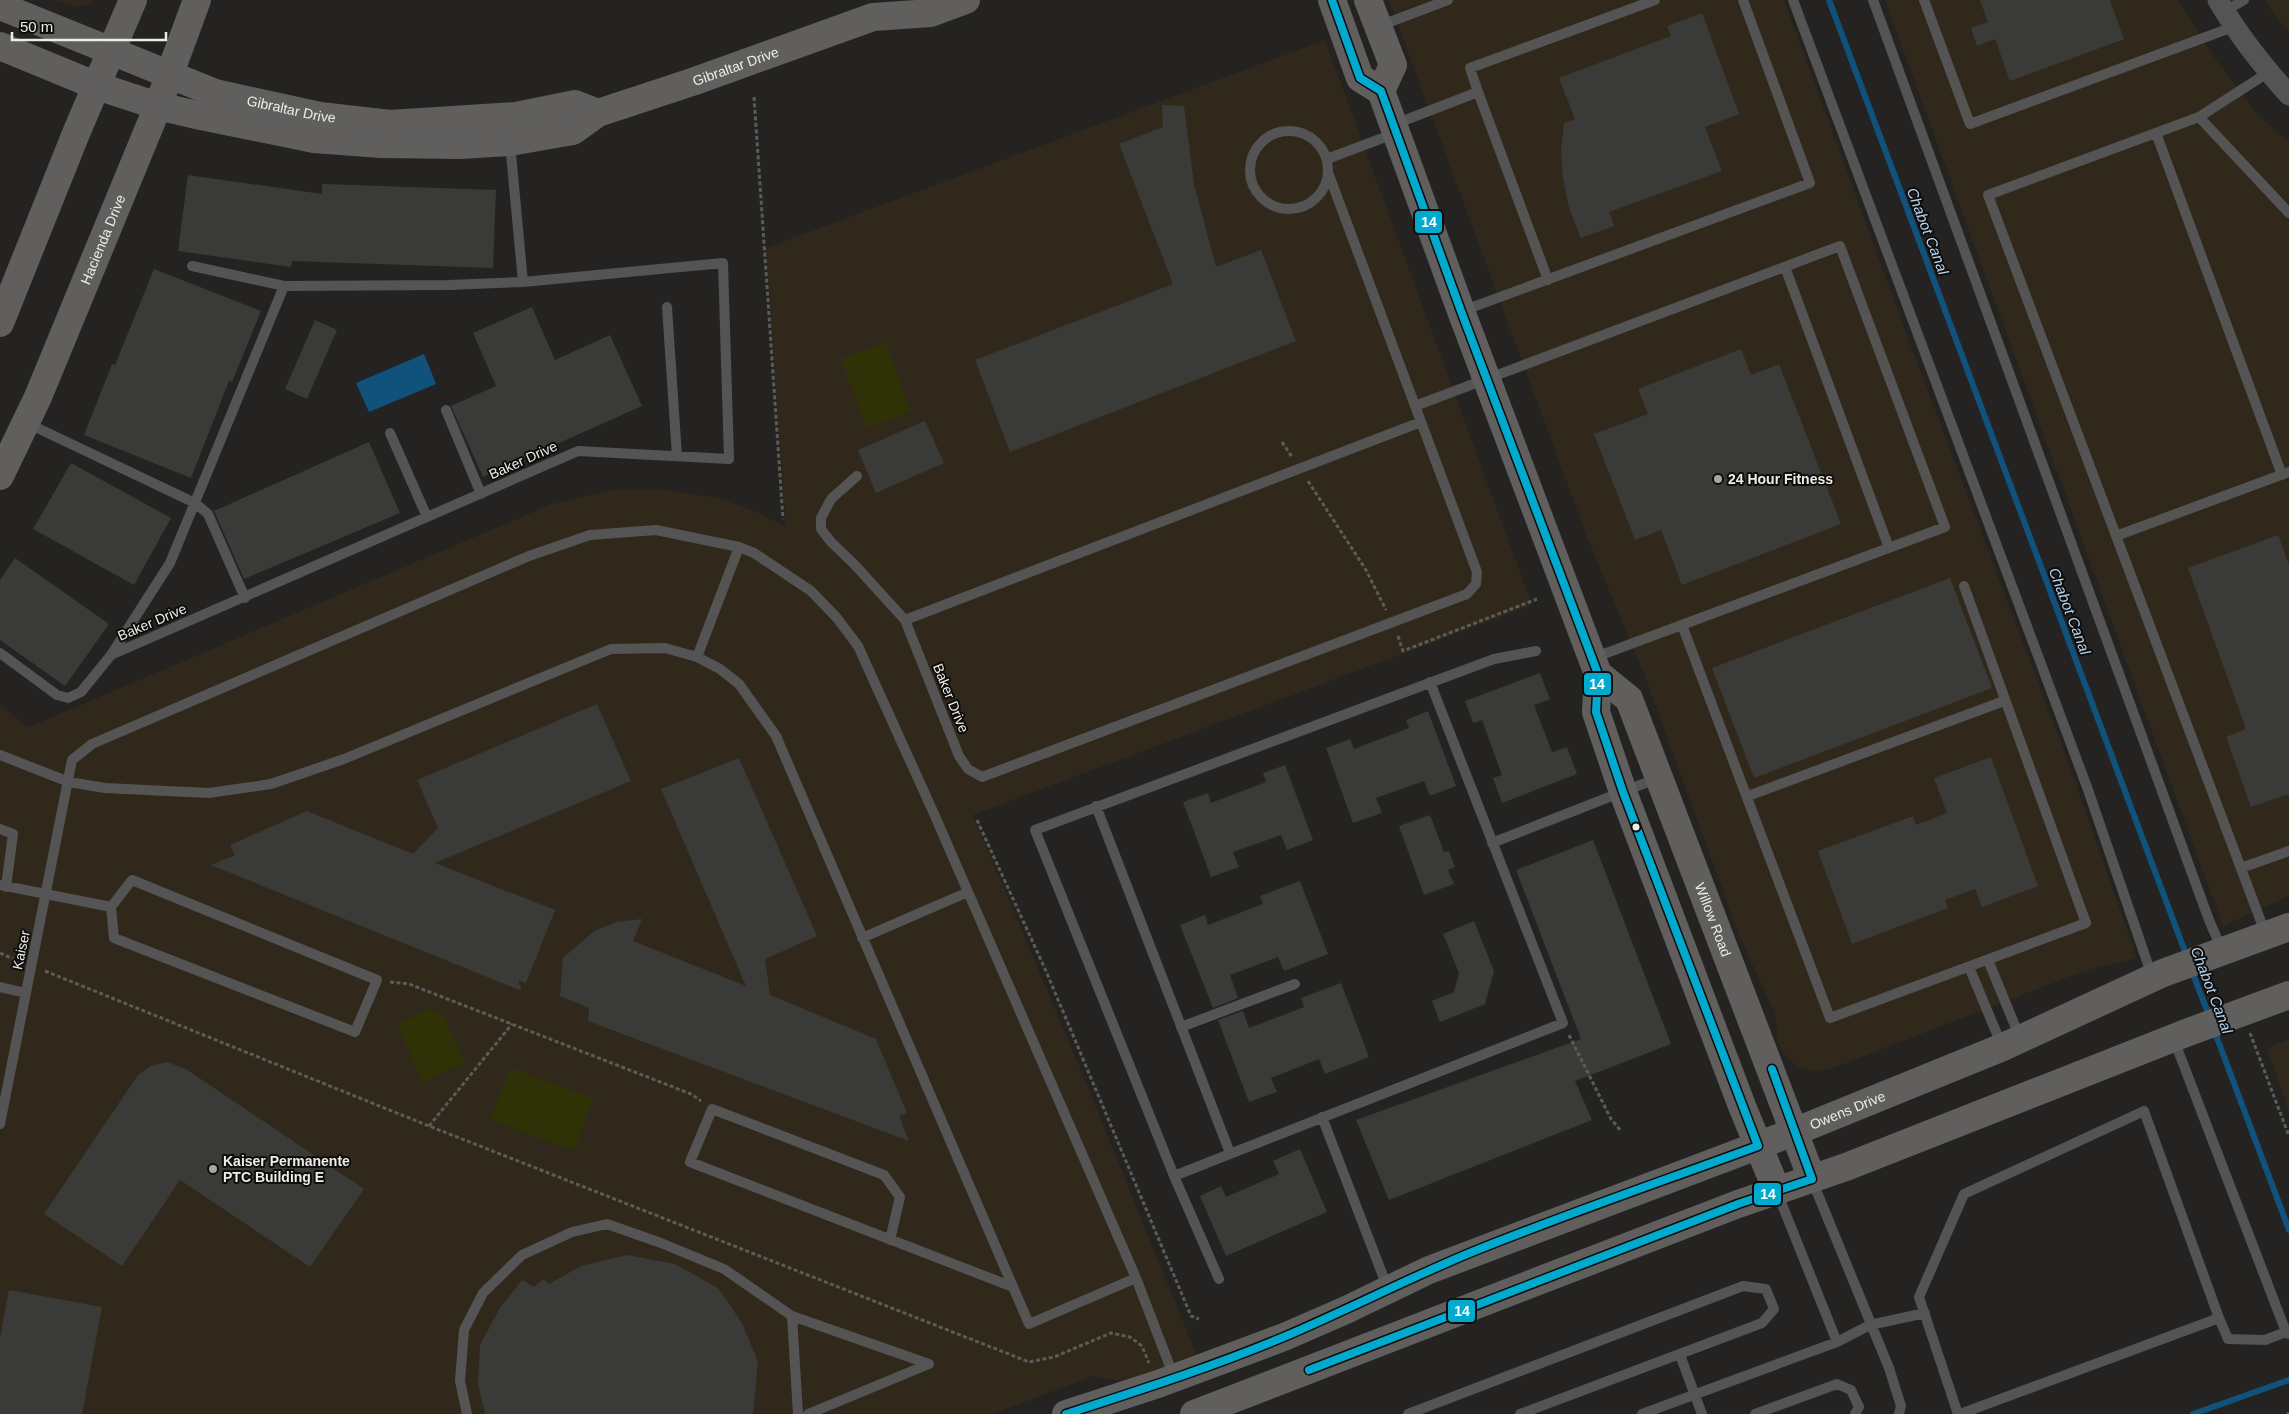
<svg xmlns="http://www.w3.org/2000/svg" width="2289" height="1414" font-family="Arial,sans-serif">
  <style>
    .commercial { fill: #30291b }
    .green { fill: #2f3207 }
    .water { fill: #11527d }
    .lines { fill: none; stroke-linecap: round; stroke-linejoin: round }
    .stream { stroke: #11527d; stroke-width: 6 }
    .building { fill: #3a3a38 }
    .path { stroke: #5b5b5a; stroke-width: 3; stroke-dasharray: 4 2.5; stroke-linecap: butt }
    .lane { stroke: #555454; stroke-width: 10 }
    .street { stroke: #555454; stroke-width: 21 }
    .secondary { stroke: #605f5e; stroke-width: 28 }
    .bus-1-casing { stroke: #0e0d0b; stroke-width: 11 }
    .bus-1 { stroke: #00a9ce; stroke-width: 8 }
    .poi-dot { fill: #a6a6a3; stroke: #0e0d0b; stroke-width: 2 }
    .bus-dot { fill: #ecece9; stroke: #0e0d0b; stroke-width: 2 }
    .labels { text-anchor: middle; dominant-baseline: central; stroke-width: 4; stroke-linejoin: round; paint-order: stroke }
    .street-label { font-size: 14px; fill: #ecece9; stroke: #0e0d0b }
    .poi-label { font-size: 14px; font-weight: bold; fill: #ecece9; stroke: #0e0d0b; text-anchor: start }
    .water-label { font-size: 15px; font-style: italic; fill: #b5d6f2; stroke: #0e0d0b }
    .line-badge { stroke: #0e0d0b; stroke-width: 2 }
    .badge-label { font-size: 14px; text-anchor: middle; font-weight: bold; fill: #fff }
  </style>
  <rect width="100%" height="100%" fill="#242321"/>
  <path class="commercial" d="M51,0H92L89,4L77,7Z
    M1389,0H1784L1912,349L2068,762L2137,958L2084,971L1833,1068L1819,1071L1801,1068L1787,1058L1778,1042L1775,1014L1740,937L1644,674L1587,537Z
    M1885,0H2178L2216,60L2259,116L2289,142V896L2223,926Z
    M2266,0H2289V33L2272,11Z
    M1325,40L1532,605L973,815L1079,1066L1197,1356L1129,1383L1093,1376L993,1414H0V706L29,727L552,504L612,490H666L718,498L759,513L786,527L766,248Z
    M2289,1039V1111L2267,1048Z"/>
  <path class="green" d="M886,343L911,411L867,428L841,359Z
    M428,1009L443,1015L465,1062L423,1083L397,1025Z
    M510,1068L593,1098L574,1150L490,1120Z"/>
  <path class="water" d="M424,354L436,384L369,412L356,383Z"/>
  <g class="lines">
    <path class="stream" d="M1829,0L2187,957
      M2191,969L2210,1018
      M2214,1030L2289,1230
      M2193,1414L2289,1380"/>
  </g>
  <path class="building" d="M1980,0H2110L2124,39L2010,81L1995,39L1977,46L1971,28L1988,22Z
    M1702,13L1739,114L1705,127L1722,171L1609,212L1614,226L1581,238L1569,208L1563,178L1561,150L1564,123L1575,119L1559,78L1671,36L1667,26Z
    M1162,105L1184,106L1194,184L1216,267L1261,250L1296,341L1010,452L975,360L1173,284L1119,144L1163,127Z
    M188,175L322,194V184L496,190L493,268L292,261L291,267L178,251Z
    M154,269L261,311L232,382L229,381L191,478L84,435L112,364L115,365Z
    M532,307L555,360L610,335L642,406L483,477L451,406L496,386L473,333Z
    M315,320L337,330L307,399L285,389Z
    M1741,349L1751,375L1779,364L1841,524L1682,585L1661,530L1635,540L1594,434L1648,414L1638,389Z
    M925,421L944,463L876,493L858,450Z
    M369,442L400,513L244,579L214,511Z
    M71,463L171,518L134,585L33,529Z
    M2278,535L2289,565V794L2251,807L2226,737L2246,729L2188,568Z
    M15,558L109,624L65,686L0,640V580Z
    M1950,578L1992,688L1754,778L1712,668Z
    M1540,673L1550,699L1534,705L1552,752L1567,747L1577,774L1502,803L1493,778L1502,775L1482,720L1473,723L1465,701Z
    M597,704L631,781L435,863L555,910L526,983L518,980L522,991L211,865L235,855L230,845L307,811L413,854L438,828L417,780Z
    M1428,711L1456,786L1430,796L1424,781L1376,798L1382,813L1353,823L1326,748L1350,739L1354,749L1409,728L1406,720Z
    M1991,757L2038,886L1982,907L1975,889L1945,900L1948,908L1852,944L1818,851L1913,816L1916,825L1947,813L1934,778Z
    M739,758L817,936L765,959L770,995L876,1039L907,1113L899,1116L909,1141L588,1021L589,1008L560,996L563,958L594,931L616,922L642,919L633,941L746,986L661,789Z
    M1285,765L1313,840L1287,850L1281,835L1233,852L1239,867L1211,877L1183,802L1208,793L1211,803L1266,782L1263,773Z
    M1430,815L1444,852L1449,851L1455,867L1448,870L1454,884L1424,895L1399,826Z
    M1593,840L1671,1044L1575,1081L1592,1120L1389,1200L1356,1120L1581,1039L1516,870Z
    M1300,881L1328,954L1284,971L1278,957L1230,975L1238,998L1213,1008L1180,925L1205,915L1208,925L1263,904L1260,896Z
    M1474,921L1494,971L1485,1004L1440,1022L1432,1001L1454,992L1459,973L1443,934Z
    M1341,983L1369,1057L1325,1074L1319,1059L1271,1078L1277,1092L1249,1102L1218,1020L1243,1011L1249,1028L1304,1007L1301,998Z
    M167,1062L186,1069L364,1189L310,1267L180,1180L122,1266L44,1214L138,1075L151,1066Z
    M1300,1149L1327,1212L1226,1256L1200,1196L1221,1186L1226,1197L1279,1174L1273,1161Z
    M627,1255L675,1264L718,1288L742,1323L758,1362L753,1414H485L478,1383L480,1345L500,1308L522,1280L534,1287L543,1279L549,1284L581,1266Z
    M9,1290L102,1307L82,1414H0V1338Z"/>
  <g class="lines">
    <path class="path" d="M754,97L783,519
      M1282,442L1292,457
      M1308,481L1366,570L1386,610
      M1398,636L1403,651L1537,599
      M977,820L1046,971L1191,1316L1199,1319
      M0,953L18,961
      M45,971L429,1126L1029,1362L1054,1357L1111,1333L1130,1337L1142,1346L1149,1363
      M390,982L409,984L691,1094L701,1101
      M2250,1033L2289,1136
      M1569,1035L1611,1119L1621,1131
      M429,1126L512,1024
      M2287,1414L2289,1413"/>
    <path class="lane" d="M1793,0L2087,787L2152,976
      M1873,0L2209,920L2222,950
      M1924,0L1970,124L2233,27
      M2225,11L2244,0
      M1379,26L1448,0
      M1478,92L1548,280
      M2199,117L2289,213
      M1395,124L1478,92L1470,68L1655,0
      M1250 170a39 39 0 1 1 78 0a39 39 0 1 1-78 0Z
      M2156,133L2282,475
      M510,143L523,282
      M1327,159L1396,133
      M723,263L729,459L578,451L111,655L170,563L284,286L449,285L523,282Z
      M192,266L284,286
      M1785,267L1889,548
      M667,307L677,456
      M1462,311L1810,183L1743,0
      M1415,406L1840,246L1945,527L1593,658
      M446,410L481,494
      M27,423L195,503L208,514L245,598
      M390,433L427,517
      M857,476L831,499L821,518V529L831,542L854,564L905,620L959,756L968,769L982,777L1467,594L1476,584L1477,572L1329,175
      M2116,536L2289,472
      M905,620L1421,422
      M1682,625L1830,1018L2086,923L1964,586
      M0,653L57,695L68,698L81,692L111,655
      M697,657L739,547
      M0,755L69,782L105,788L209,793L271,784L344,759L611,649L665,648L697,657L720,669L739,684L776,736L1029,1324L1136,1278
      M1748,796L2004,701
      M1096,806L1230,1153
      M0,829L13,834L6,887
      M1492,843L1658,778
      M2241,868L2289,851
      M132,880L377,980L355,1032L114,938L111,907Z
      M0,885L111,907
      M2266,935L1988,195L2199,117L2269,72
      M862,938L968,892
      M1988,960L2020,1038
      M1969,967L2002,1046
      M0,987L26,993
      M1181,1027L1295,984
      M2174,1040L2286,1332L2289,1334
      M1322,1117L1388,1289
      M0,1124L72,760L92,744L529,556L590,535L656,530L739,547L754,553L811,591L837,618L858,646L935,816L1136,1278L1174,1377
      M1174,1176L1563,1023L1430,682
      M1812,1180L1889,1368L1901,1406L1899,1414
      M1777,1192L1837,1342
      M890,1240L900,1197L884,1175L712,1109L690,1162L1013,1287
      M1219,1279L1174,1176L1035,830L1494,659L1536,651
      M2219,1318L2228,1339L2265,1340L2286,1332
      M1680,1355L1702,1414
      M467,1414L460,1381L464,1330L483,1293L522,1255L572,1232L607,1224L661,1243L724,1269L792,1316
      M798,1414L792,1316L929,1364L808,1414
      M1408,1414L1743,1286L1766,1289L1774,1309L1762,1323L1520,1414
      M1642,1414L1837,1342L1870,1325L1925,1313
      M1755,1414L1837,1384L1851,1390L1859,1407L1855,1414
      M1958,1414L1919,1297L1964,1194L2144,1111L2219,1318L1960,1414"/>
    <path class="street" d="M2218,0C2238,35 2262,65 2289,95"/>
    <g class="secondary">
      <path d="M1332,0L1360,78L1381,91L1461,311L1598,674L1596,712L1623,792L1742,1106L1777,1191"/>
      <path d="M1368,0L1393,65L1381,91"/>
      <path id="s1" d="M0,6L215,93L320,116L390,124L516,116L575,104L598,113"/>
      <path id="s2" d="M0,46L97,86L158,106L201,116L314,139L381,144L460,145L510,142L573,131L598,113L695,81L873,17L931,13L966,0"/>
      <path d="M0,323L77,131L133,0"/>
      <path id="s3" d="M0,476L38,397L158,106L197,0"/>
      <path id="s4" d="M1598,674L1629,699L1812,1179"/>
      <path id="s5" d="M1066,1414L1158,1384L1284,1337L1346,1310L1429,1270L1794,1132L2003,1047L2163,973L2289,927"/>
      <path d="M1194,1414L1738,1204L1846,1167L2186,1033L2289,995"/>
    </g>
    <g class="bus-1-casing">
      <path id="bus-1" d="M1309,1370L1738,1204L1812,1179L1772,1069
        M1066,1414C1140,1390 1215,1366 1286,1336C1349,1309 1409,1278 1472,1252C1566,1214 1663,1181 1758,1146L1623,792L1596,712L1598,674L1461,311L1381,91L1360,78L1332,0"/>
    </g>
    <use href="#bus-1" class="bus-1"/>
  </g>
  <g class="poi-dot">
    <circle cx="1718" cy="479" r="5"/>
    <circle cx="213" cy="1169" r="5"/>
  </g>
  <circle class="bus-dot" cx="1636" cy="827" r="4.5"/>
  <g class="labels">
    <g class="street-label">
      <text stroke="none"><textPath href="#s2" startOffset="765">Gibraltar Drive</textPath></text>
      <text stroke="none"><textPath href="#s1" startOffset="310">Gibraltar Drive</textPath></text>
      <text stroke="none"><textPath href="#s3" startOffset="258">Hacienda Drive</textPath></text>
      <text transform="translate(523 460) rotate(-24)">Baker Drive</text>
      <text transform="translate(152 622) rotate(-23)">Baker Drive</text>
      <text transform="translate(951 698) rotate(68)">Baker Drive</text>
      <text stroke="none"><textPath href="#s4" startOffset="276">Willow Road</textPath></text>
      <text transform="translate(21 950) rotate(-78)">Kaiser</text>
      <text stroke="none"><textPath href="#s5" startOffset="839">Owens Drive</textPath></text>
    </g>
    <g class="poi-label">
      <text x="1728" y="479">24 Hour Fitness</text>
      <text x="223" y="1161">Kaiser Permanente<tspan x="223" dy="16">PTC Building E</tspan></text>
    </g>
    <g class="water-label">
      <text transform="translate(1928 231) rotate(69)">Chabot Canal</text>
      <text transform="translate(2070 611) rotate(69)">Chabot Canal</text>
      <text transform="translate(2212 990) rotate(69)">Chabot Canal</text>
    </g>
  </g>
  <g class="line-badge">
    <rect x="1414" y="210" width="29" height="24" rx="5" fill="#00a9ce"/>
    <rect x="1583" y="672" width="29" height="24" rx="5" fill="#00a9ce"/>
    <rect x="1753" y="1182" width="29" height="24" rx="5" fill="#00a9ce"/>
    <rect x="1447" y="1299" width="29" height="24" rx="5" fill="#00a9ce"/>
  </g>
  <g class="badge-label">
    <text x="1429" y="227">14</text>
    <text x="1597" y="689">14</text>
    <text x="1768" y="1199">14</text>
    <text x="1462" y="1316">14</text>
  </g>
  <path d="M12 32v8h154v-8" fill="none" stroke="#ecece9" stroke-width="2.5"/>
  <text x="20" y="32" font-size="15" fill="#ecece9" stroke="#0e0d0b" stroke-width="4" paint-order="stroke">50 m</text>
</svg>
